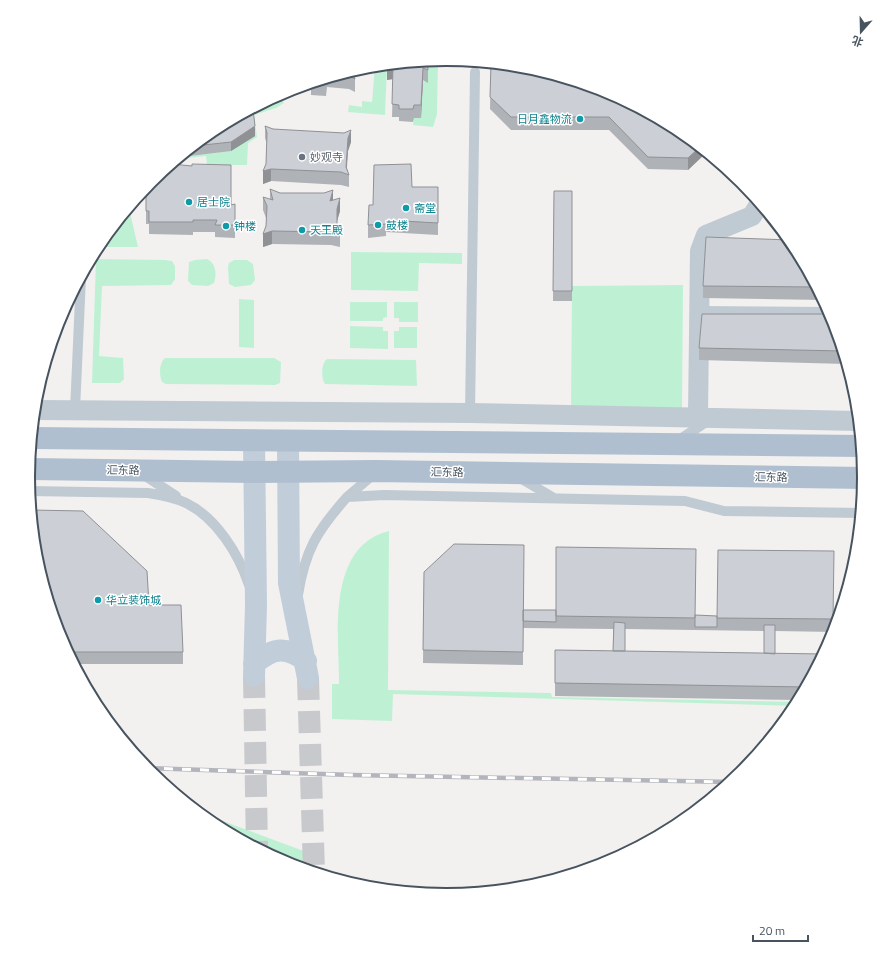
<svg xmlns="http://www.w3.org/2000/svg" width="893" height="955" font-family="'Titillium Web','Noto Sans SC',sans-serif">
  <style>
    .green { fill: #bef1d3 }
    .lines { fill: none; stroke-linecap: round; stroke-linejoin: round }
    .secondary-tunnel { stroke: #c8c9cc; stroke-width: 22; stroke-dasharray: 22 11; stroke-linecap: butt }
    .lane { stroke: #c0cad2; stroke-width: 10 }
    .street { stroke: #c0cad2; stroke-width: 20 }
    .secondary { stroke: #c2cdda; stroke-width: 22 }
    .primary { stroke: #afbfd0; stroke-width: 22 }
    .rail-casing { stroke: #b2b5bb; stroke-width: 4.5 }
    .rail { stroke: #fff; stroke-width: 3; stroke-dasharray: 9; stroke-linecap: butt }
    .wall { fill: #afb2b7; fill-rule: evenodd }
    .shaded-wall { fill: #8f9195 }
    .building { fill: #cccfd5; stroke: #8f9195 }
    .culture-dot { fill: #0f9aa8; stroke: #fff; stroke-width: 1.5 }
    .worship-dot { fill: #6b7280; stroke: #fff; stroke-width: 1.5 }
    .labels { text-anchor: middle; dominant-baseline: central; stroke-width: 3; stroke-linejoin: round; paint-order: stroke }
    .culture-label { font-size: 11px; fill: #0d838f; stroke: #fff; text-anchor: start }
    .worship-label { font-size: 11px; fill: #5b616d; stroke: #fff; text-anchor: start }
    .street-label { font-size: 11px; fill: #47535f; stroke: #fff }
    .rim { fill: none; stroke: #47535f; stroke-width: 2 }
  </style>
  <rect width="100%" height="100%" fill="#f3f0f0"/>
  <path class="green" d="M438,60L437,114L433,127L413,125L414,118H421L423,80L427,61Z
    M387,65L385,115L348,112L349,105L362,107V101L372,102L375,66Z
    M279,95L284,103L276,108L254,115L257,137L248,143L247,165H207L206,156L178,159L214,129Z
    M129,208L138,247H97L99,245Z
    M351,252L462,253V264L419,263L418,291L351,290Z
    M96,259L165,260L172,261L175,266V279L171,285L102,286L99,356L123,358L124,379L120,383H92Z
    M207,259C216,263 217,274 214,283L208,286L192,285L188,281L189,262L195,260Z
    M234,260H247L253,264L255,280L251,285L235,287L229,284L228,267L229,263Z
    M683,285L682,409L571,408L572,286Z
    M239,299L254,300V348L239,347Z
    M350,302H387V317L383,318V321H350Z
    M394,302H418V322H399V318H394Z
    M350,326L383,327V331H388V349L350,348Z
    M399,327H417V348H394V331H399Z
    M165,358H274L281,362L280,383L275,385L166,384L162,382C159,375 159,363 165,358Z
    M327,359L416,360L417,386L325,384C321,379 321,363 327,359Z
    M389,531L388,690L551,693L552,697L799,702L796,706L393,694L392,721L332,719V684H339C339,634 326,547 389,531Z
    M206,819L223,821L309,853V871L286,864L214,825Z"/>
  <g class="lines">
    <path class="secondary-tunnel" d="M254,676L257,849
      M308,678L314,872"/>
    <path class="lane" d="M699,311L830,312
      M75,410L81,277
      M470,413L475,72
      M679,440L709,420
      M144,475L176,496
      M520,478L554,498
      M29,491L148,493C161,495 174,497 186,503C217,518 239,555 249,585
      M347,497L374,474
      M298,595C305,550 317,531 347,497L384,495L685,501L724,511L861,513"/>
    <path class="street" d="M35,410L470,413L859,421
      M698,416L700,251L706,235L752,216L760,203"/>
    <path class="secondary" d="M288,441L289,583L308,678
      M254,664C273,647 286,646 306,661
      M254,676L256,605L254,441"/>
    <path class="primary" d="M32,438L862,446
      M29,469L255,472L376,471L865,478"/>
    <g class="rail-casing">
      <path id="rail" d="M146,768L352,775L732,782"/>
    </g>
    <use href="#rail" class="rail"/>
  </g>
  <path class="wall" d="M429,61L428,66V83L423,80L421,118H414L413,122L399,121V117H392L393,79L387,80L389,65Z
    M491,63L679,130L707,152L688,170L648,169L609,130H511L490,109Z
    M352,71L355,79V92L349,89L327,87L326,96L311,95V85H306Z
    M254,108V115H253L255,136L231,151L181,157L214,129Z
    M265,126L273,129L351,142L348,151L347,168L349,175V187L341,185L271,181L263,184L266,164L267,144L265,138Z
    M146,187L231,205L235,204V238L215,237V232H193V235L149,234V224H146Z
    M412,187L438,223V235L386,232V236L368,238V225L373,205Z
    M270,189L280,193L333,200L340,211L337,221V227L340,235V247L331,245L272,244L263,247L266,226V218L263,210V197L270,200Z
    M554,191H572V301H553Z
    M795,245L824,300L703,298V286Z
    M833,318L847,364L699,360V348Z
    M424,572L523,610H556L717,616L840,614L835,632L775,631V654H824L800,700L555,696V650L613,651V629L523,628V665L423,663ZM625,629L764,631V653L625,651Z
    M149,605L183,652V664H74L60,637Z"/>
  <path class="shaded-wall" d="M393,66V79L387,80V68Z
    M423,68V80L421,118V105Z
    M255,126V136L231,151V142Z
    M351,130V142L348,151L346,174V167L348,138Z
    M700,147L707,152L688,170V158Z
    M271,169V181L263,184V171Z
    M333,190V202L330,201Z
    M340,198V211L337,221V209Z
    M272,231V244L263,247V234Z"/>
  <path class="building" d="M427,61L428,70L423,68L421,105H414L413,109H399V105L392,104L393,66L387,68L389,65Z
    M491,63L528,67L607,91L679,130L700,147L688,158L648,157L609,117H511L490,97Z
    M352,71L355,79L349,76L338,75Z
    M324,79L327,80L326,84L312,83Z
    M253,109L255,126L231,142L194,146L214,129Z
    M265,126L273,129L344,133L351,130L348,138L346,167L349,175L341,172L271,169L263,171L266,164L267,133Z
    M172,164L192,166V164L231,165V205L235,204V225H215L217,220H193V222H149V211H146V187L151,181Z
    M411,164L412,187H438V223L386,220V224L368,225L369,205H373L374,165Z
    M270,189L280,193H324L333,190L330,201L340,198L337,209V227L340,235L331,232L272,231L263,234L266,226L267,206L263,197L273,200Z
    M554,191H572V291H553Z
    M706,237L790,240L795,245L817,287L703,286Z
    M702,314H831L833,318L843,351L699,348Z
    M31,510L83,511L147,571L149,605H181L183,652H67L60,637L36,559Z
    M454,544L524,545L523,652L423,650L424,572Z
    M556,547L696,549L695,618L556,616Z
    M718,550L834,551L833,619L717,618Z
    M523,610H556V622L523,621Z
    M833,614H840L837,625H833Z
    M695,615L717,616V627H695Z
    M614,622L625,623V651H613Z
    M764,625H775V654L764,653Z
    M555,650L824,654L807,687L555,683Z"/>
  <g class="culture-dot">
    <circle cx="580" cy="119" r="4"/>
    <circle cx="189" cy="202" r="4"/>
    <circle cx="406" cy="208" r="4"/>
    <circle cx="378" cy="225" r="4"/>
    <circle cx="226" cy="226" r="4"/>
    <circle cx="302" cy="230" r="4"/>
    <circle cx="98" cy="600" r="4"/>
  </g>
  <circle class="worship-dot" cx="302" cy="157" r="4"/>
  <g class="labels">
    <g class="culture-label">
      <text x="572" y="119" text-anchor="end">日月鑫物流</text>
      <text x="197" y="202">居士院</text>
      <text x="414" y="208">斋堂</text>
      <text x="386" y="225">鼓楼</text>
      <text x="234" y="226">钟楼</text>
      <text x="310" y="230">天王殿</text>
      <text x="106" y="600">华立装饰城</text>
    </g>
    <g class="worship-label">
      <text x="310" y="157">妙观寺</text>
    </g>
    <g class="street-label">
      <text transform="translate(123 470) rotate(1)">汇东路</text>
      <text transform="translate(447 472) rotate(1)">汇东路</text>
      <text transform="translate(771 477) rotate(1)">汇东路</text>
    </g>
  </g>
  <path d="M0 0H893V955H0ZM35 477a411 411 0 1 1 822 0a411 411 0 1 1-822 0Z" fill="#fff" fill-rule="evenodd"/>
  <path class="rim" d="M35 477a411 411 0 1 1 822 0a411 411 0 1 1-822 0Z"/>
  <g transform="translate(861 32) rotate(200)" stroke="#ffffff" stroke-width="3" paint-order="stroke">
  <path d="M0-3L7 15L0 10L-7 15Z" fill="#47535f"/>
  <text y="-6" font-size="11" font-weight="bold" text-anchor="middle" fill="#47535f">北</text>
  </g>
  <path d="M753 935v6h55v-6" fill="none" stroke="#47535f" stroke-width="2"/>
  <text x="759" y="935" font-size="12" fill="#47535f" stroke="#ffffff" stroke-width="3" paint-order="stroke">20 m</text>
</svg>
